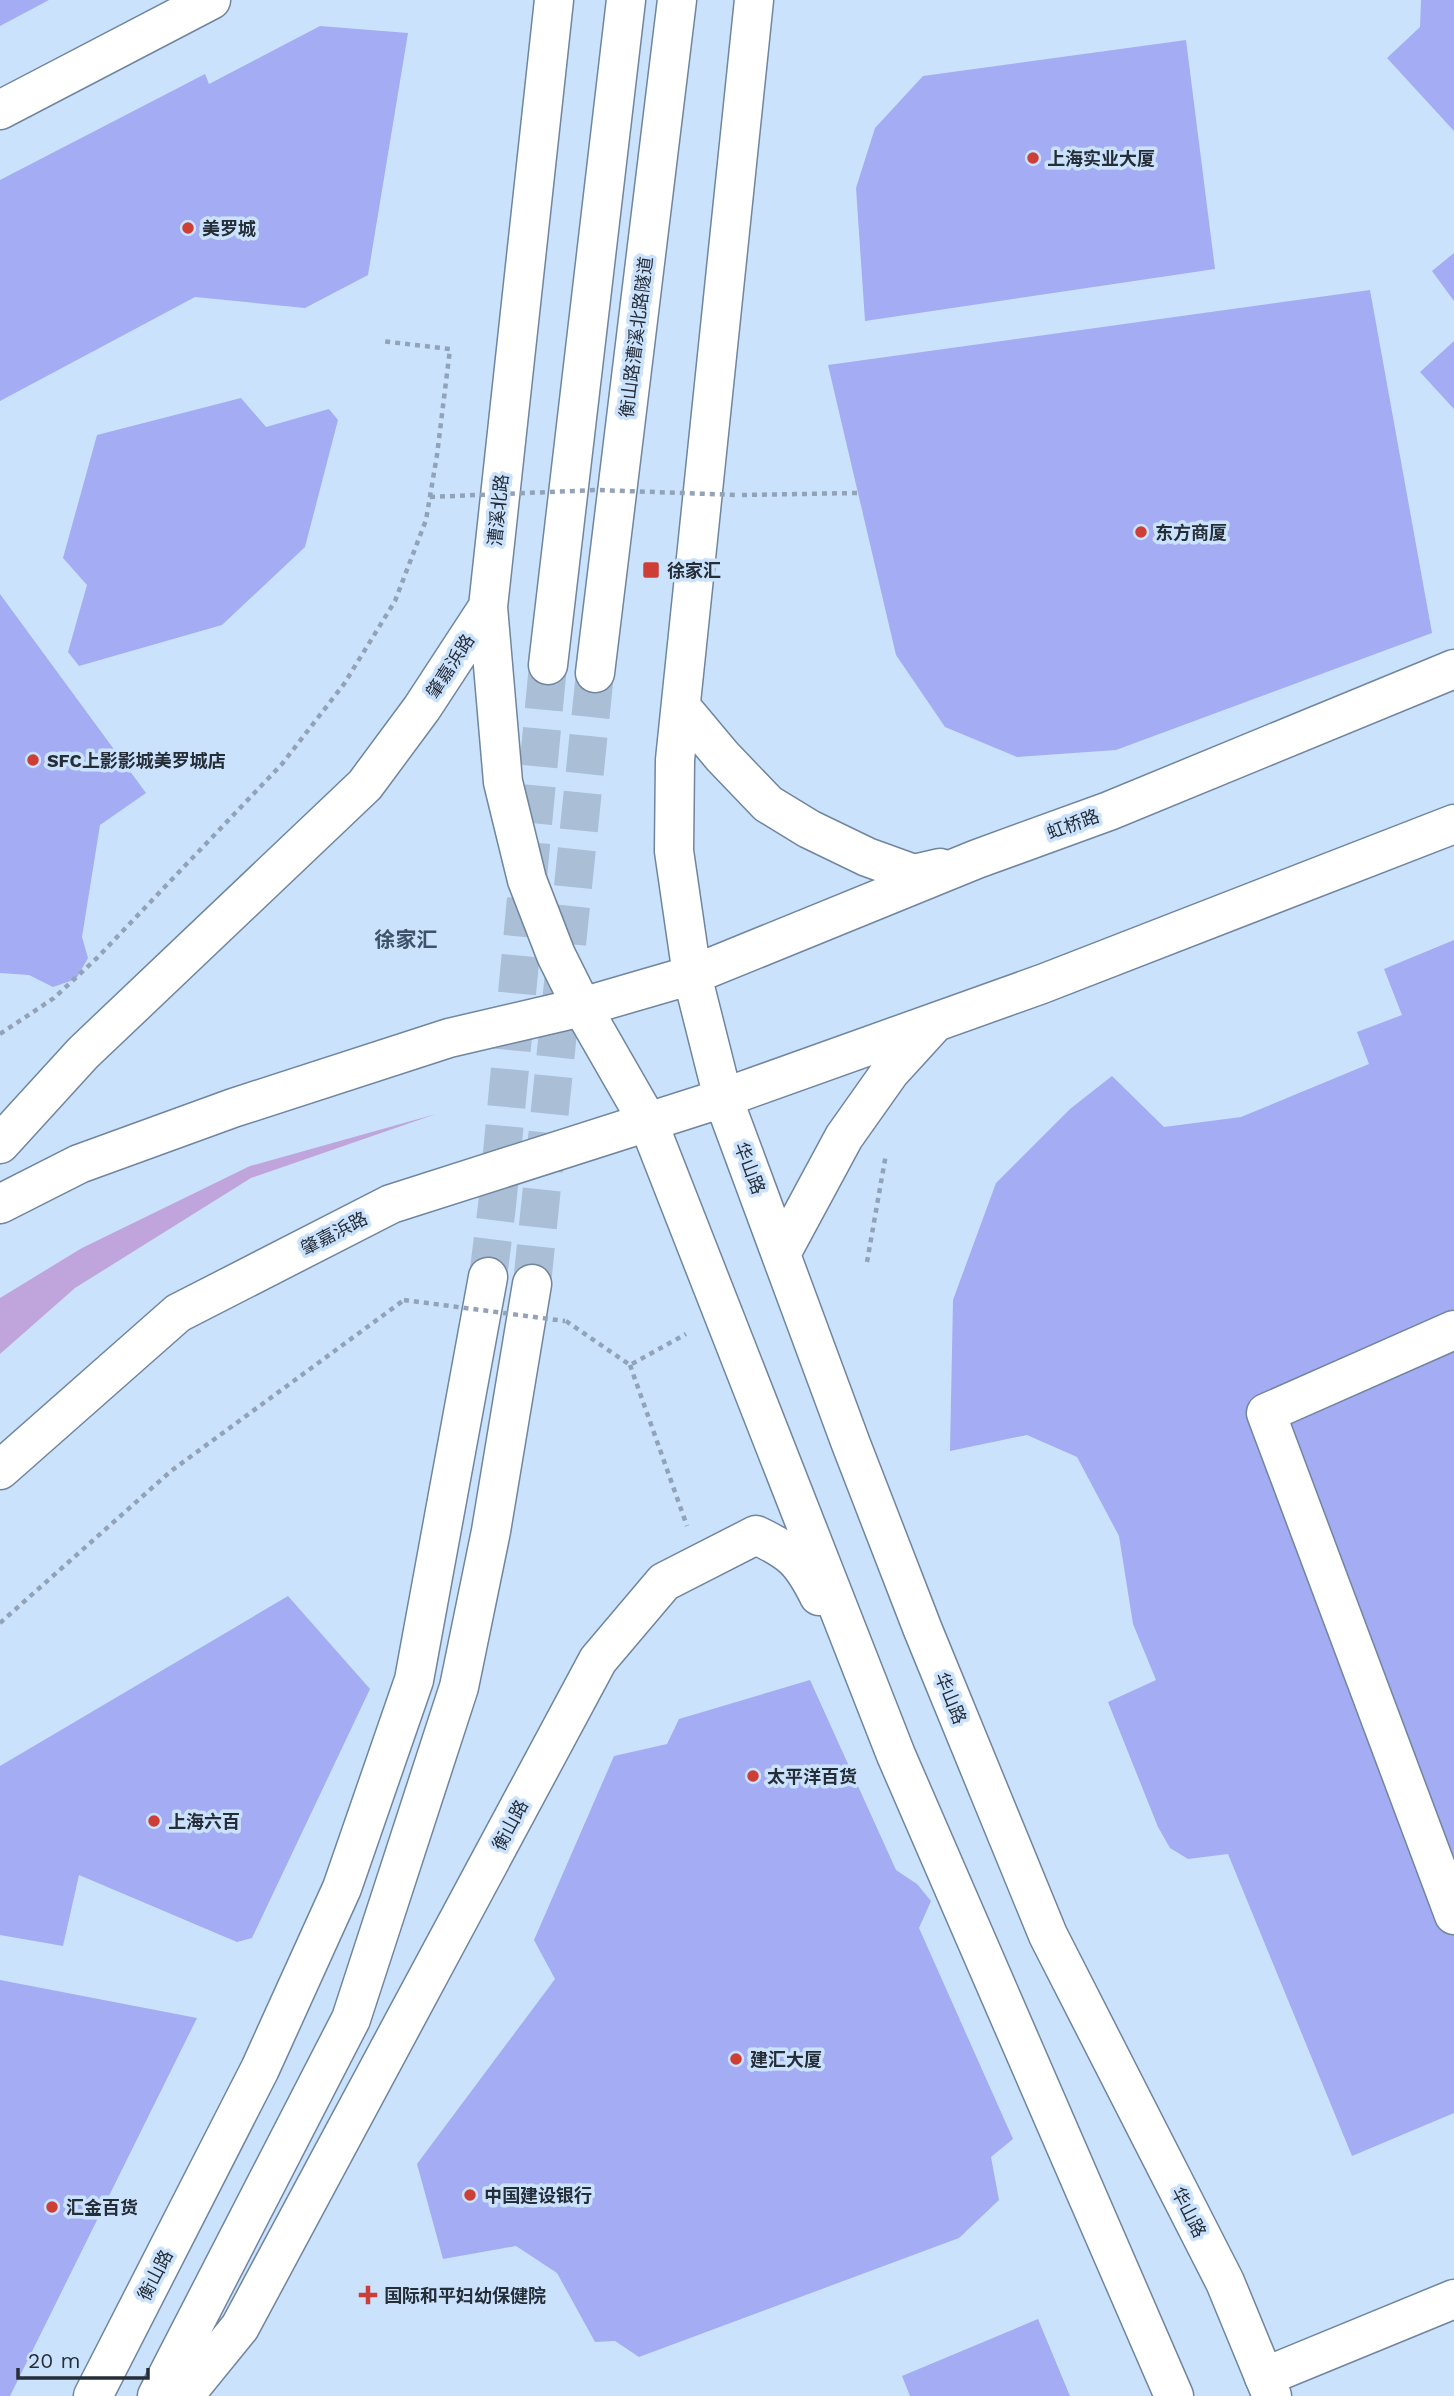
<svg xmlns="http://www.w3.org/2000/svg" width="1454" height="2396" font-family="'Work Sans','Noto Sans SC',sans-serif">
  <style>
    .green { fill: #bfa5db }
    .building { fill: #a4acf4 }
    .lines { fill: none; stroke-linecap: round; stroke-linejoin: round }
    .major-tunnel { stroke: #aabed5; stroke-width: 38; stroke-dasharray: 38 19; stroke-linecap: butt }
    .minor-casing { stroke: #70859e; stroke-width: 41 }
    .major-casing { stroke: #70859e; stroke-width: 41 }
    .path { stroke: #92a3b8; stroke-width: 4.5; stroke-dasharray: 5 5; stroke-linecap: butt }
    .minor { stroke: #fff; stroke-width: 38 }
    .major { stroke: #fff; stroke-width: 38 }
    .path-bridge { stroke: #92a3b8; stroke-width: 4.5; stroke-dasharray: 5 5; stroke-linecap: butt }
    .poi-dot { fill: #cd3f36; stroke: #cbe2fd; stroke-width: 2.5 }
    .labels { text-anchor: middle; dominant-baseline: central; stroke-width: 7; stroke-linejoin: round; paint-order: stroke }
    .poi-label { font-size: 18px; font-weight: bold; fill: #252d37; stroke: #cbe2fd; text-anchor: start }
    .street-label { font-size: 18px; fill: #252d37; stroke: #cbe2fd }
    .quarter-label { font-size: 21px; font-weight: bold; fill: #3e5268; stroke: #cbe2fd }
  </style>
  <rect width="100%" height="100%" fill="#cbe2fd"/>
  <path class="green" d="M436,1114L251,1178L75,1288L0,1354V1298L82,1248L250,1166Z"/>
  <path class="building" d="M0,0H49L0,26Z
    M1421,0H1454V131L1387,58L1420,27Z
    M320,26L408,33L368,275L305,308L195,297L0,401V180L205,74L209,84Z
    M1186,40L1215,269L865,321L856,188L875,128L923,76Z
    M1454,253V301L1432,271Z
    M1370,290L1432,633L1116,750L1017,757L945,727L896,655L828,365Z
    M1454,341V409L1420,372Z
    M241,398L266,427L329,409L338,420L305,547L222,625L79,666L68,652L87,585L63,558L97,435Z
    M0,594L146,793L100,825L82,937L88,958L76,979L53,987L29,975L0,973Z
    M1454,940V2113L1352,2156L1228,1854L1188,1859L1170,1848L1158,1827L1108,1702L1156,1680L1133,1624L1119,1536L1077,1457L1027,1435L950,1451L953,1300L996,1183L1070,1109L1112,1076L1164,1127L1241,1117L1369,1064L1357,1032L1402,1015L1384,969Z
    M288,1596L370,1689L252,1938L237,1942L79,1875L63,1946L0,1935V1766Z
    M810,1680L896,1870L917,1884L931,1901L919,1928L1013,2139L991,2157L999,2200L959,2238L639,2357L615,2341L595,2342L557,2273L516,2246L443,2259L417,2164L555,1979L534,1940L614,1756L667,1744L679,1719Z
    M0,1980L197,2018L10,2396H0Z
    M1038,2319L1070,2396H910L902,2376Z"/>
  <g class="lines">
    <path class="major-tunnel" d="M488,1277L497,1206L548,665
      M532,1284L595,673"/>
    <g class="minor-casing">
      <path id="minor" d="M0,110L211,0
        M1454,1330L1266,1413L1454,1915
        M1264,2377L1454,2299"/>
    </g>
    <g class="major-casing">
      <path id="major" d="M554,0L488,607L503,782L527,880L556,955L582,1007L648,1122L896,1755L1174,2396
        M754,0L675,760L674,851L692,975L723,1098L851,1444L923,1630L1048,1935L1225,2282L1272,2396
        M548,665L626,0
        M595,673L677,0
        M681,707L722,756L768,804L809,829L867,857L914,874L940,868
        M0,1144L83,1053L365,785L422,708L488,607
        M0,1204L79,1164L233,1108L449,1038L582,1007L692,975L977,859L1109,811L1454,669
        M782,1252L844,1137L890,1072L932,1026
        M0,1470L178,1313L391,1204L723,1098L1042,984L1454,824
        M93,2396L260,2069L342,1888L414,1680L488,1277
        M157,2396L351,2019L459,1687L491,1531L532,1284
        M184,2396L240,2327L598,1660L664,1582L756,1535C792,1552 801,1560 819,1596"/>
    </g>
    <path class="path" d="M742,495L858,493
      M0,1034L54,998L97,958L282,764L344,684L395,601L426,520L437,455L450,349L381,341
      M867,1262L886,1154
      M566,1321L630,1365L686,1334
      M630,1365L687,1526
      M0,1623L171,1471L404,1300"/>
    <use href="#minor" class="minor"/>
    <use href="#major" class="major"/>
    <path class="path-bridge" d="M430,497L597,490L738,495
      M404,1300L565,1321"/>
  </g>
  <g class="poi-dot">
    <circle cx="1033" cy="158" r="7"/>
    <circle cx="188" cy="228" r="7"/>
    <circle cx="1141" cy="532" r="7"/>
    <rect x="642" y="561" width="18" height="18" rx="3.5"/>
    <circle cx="33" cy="760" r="7"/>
    <circle cx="753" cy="1776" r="7"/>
    <circle cx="154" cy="1821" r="7"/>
    <circle cx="736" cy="2059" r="7"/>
    <circle cx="470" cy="2195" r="7"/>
    <circle cx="52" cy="2207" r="7"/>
    <path d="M364.5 2284.5h7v7h7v7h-7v7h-7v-7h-7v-7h7z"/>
  </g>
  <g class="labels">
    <g class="poi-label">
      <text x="1047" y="158">上海实业大厦</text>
      <text x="202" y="228">美罗城</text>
      <text x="1155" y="532">东方商厦</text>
      <text x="667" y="570">徐家汇</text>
      <text x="47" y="760">SFC上影影城美罗城店</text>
      <text x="767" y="1776">太平洋百货</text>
      <text x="168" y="1821">上海六百</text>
      <text x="750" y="2059">建汇大厦</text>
      <text x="484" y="2195">中国建设银行</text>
      <text x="66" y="2207">汇金百货</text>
      <text x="384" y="2295">国际和平妇幼保健院</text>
    </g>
    <g class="street-label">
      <text transform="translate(636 337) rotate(-83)">衡山路漕溪北路隧道</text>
      <text transform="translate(498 510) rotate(-84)">漕溪北路</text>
      <text transform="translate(450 666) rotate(-57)">肇嘉浜路</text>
      <text transform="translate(1073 824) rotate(-20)">虹桥路</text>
      <text transform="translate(750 1168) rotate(69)">华山路</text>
      <text transform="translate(334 1233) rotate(-27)">肇嘉浜路</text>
      <text transform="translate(951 1698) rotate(68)">华山路</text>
      <text transform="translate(510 1825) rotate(-62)">衡山路</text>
      <text transform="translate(1189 2212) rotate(63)">华山路</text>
      <text transform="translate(155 2275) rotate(-63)">衡山路</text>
    </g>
    <g class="quarter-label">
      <text x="406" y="939">徐家汇</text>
    </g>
  </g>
  <path d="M18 2368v10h130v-10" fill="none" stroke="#252d37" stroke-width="3.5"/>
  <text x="28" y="2368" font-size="21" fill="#252d37" stroke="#cbe2fd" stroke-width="5" paint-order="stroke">20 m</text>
</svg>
